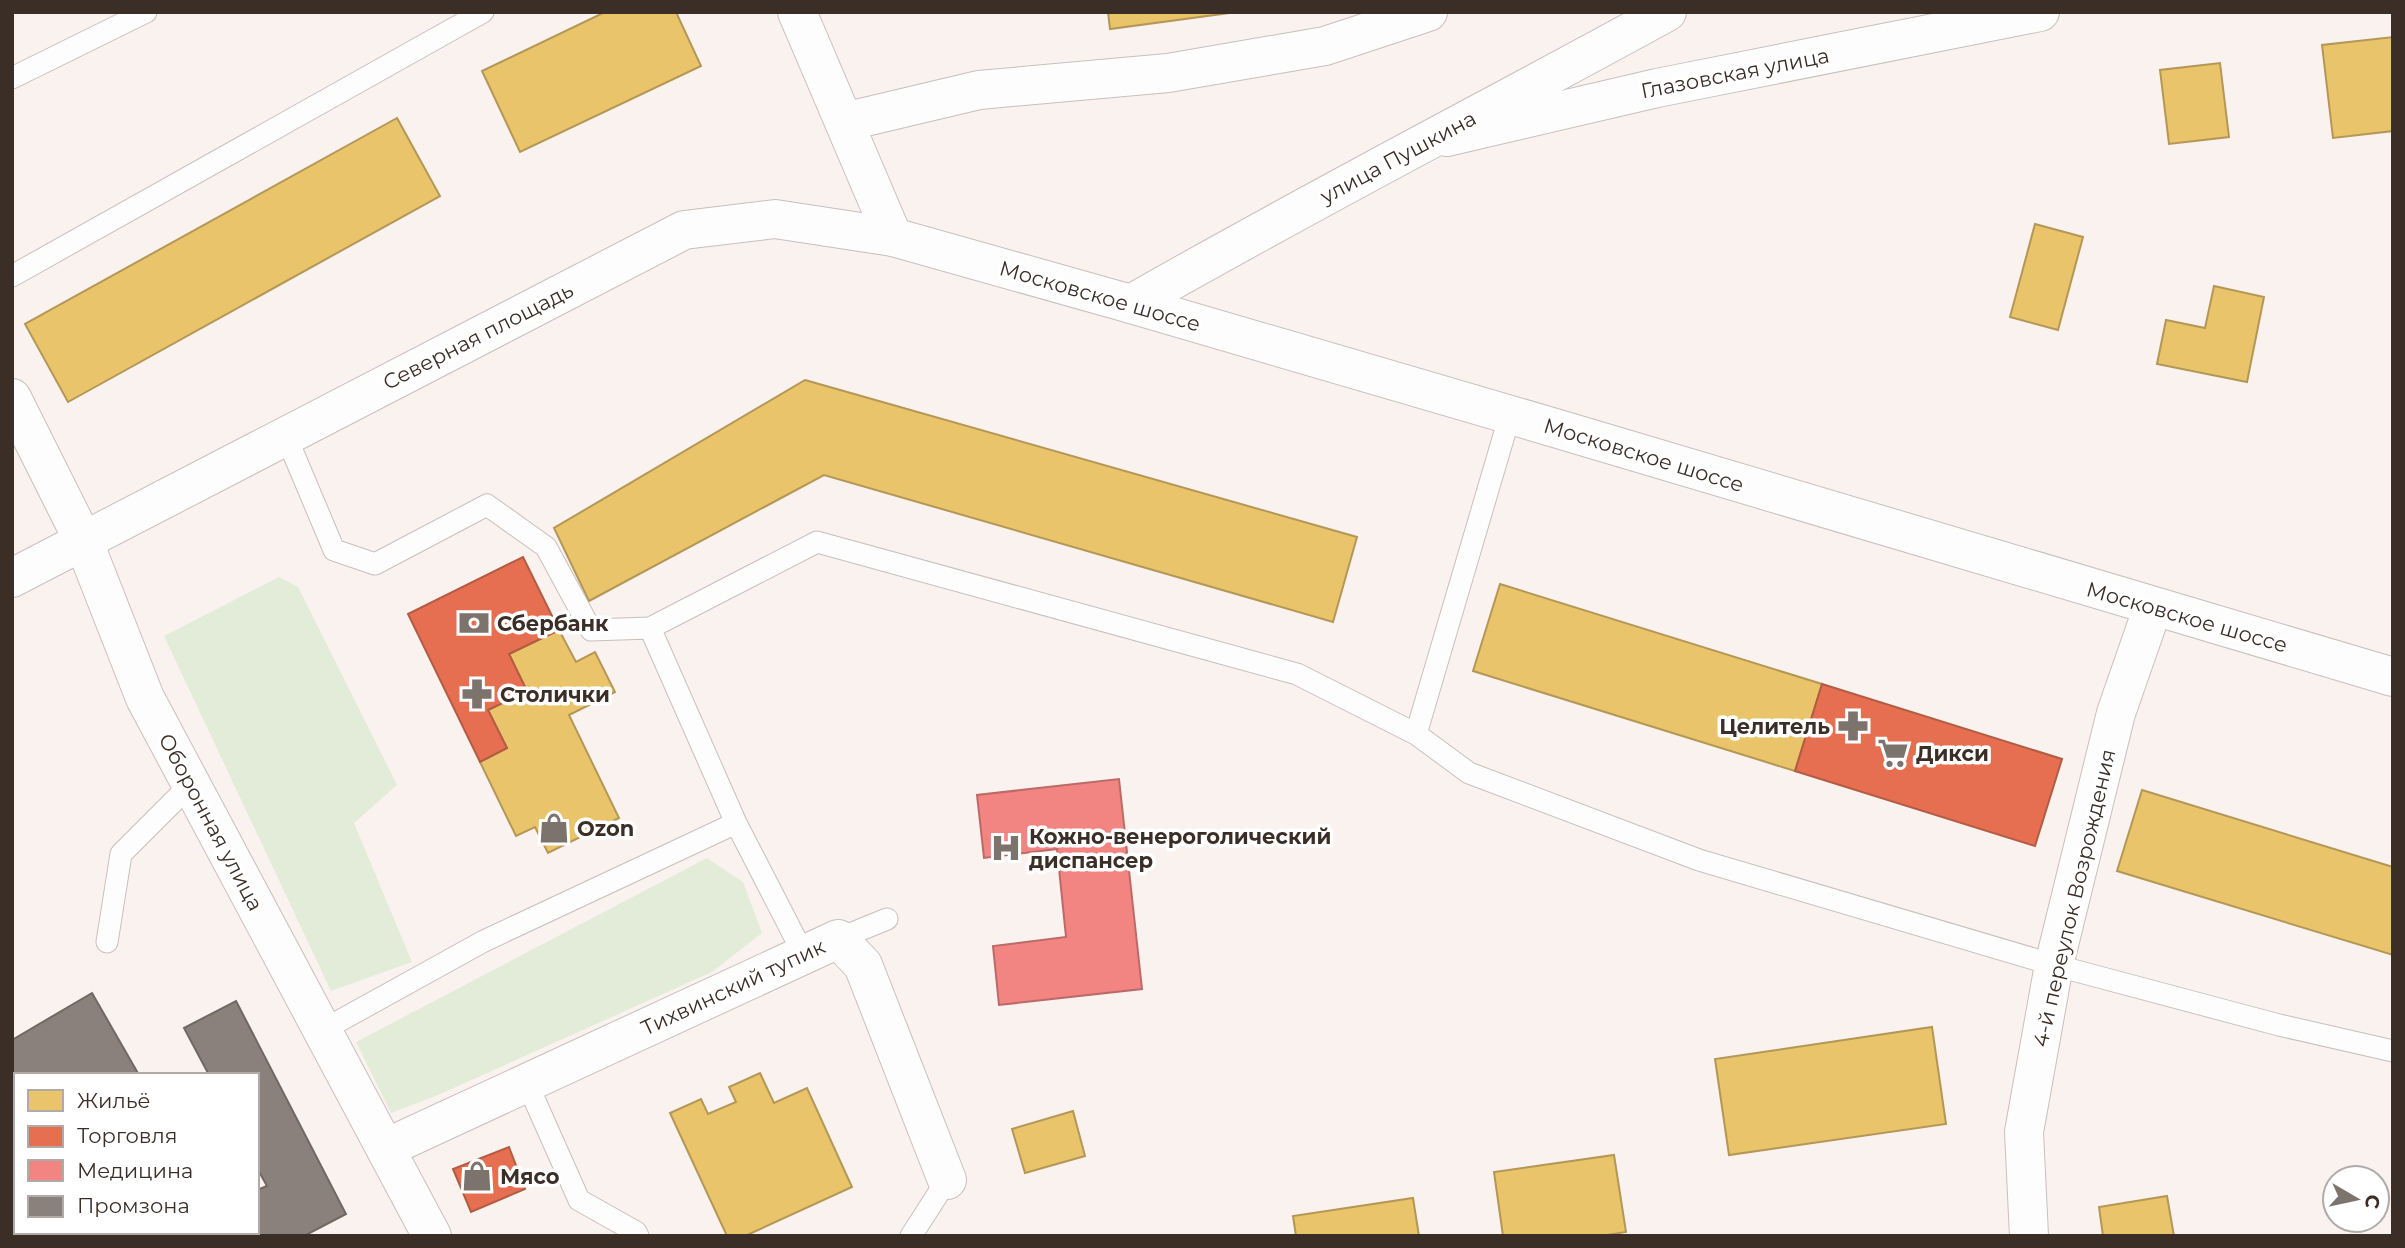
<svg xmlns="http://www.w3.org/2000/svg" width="2405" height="1248" font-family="Montserrat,sans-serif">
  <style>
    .green { fill: #e3ecd8 }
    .homes { fill: #e9c46a; stroke: #b49756; stroke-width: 2 }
    .shops { fill: #e76f51; stroke: #b35c44; stroke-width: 2 }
    .health { fill: #f28482; stroke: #bb6a67; stroke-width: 2 }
    .industry { fill: #8a817c; stroke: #726862; stroke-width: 2 }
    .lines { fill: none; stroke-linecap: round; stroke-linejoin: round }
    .service-casing { stroke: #c9bfbb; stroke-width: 23 }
    .minor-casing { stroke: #c9bfbb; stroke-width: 40 }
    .tertiary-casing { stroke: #c9bfbb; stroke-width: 40 }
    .secondary-casing { stroke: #c9bfbb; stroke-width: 40 }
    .primary-casing { stroke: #c9bfbb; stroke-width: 40 }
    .service { stroke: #fefdfd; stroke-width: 21 }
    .minor { stroke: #fefdfd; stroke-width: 38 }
    .tertiary { stroke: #fefdfd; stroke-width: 38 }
    .secondary { stroke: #fefdfd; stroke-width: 38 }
    .primary { stroke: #fefdfd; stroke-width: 38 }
    .labels { text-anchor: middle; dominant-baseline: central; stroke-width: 7; stroke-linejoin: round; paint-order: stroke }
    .street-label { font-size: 21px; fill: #3a2e27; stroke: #fff }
    .poi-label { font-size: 21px; font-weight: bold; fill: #3a2e27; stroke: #fff; text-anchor: start }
  </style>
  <rect width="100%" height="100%" fill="#faf2ef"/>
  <path class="green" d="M279,577L298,587L397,785L354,823L412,962L331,991L164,636Z
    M707,858L743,882L762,933L712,972L438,1095L391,1113L356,1042Z"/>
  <path class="homes" d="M605,12H676L701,66L520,152L482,71Z
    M1108,12H1237L1110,29Z
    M2393,37V131L2333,138L2322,45Z
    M2220,63L2229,137L2169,144L2160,70Z
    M397,118L440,196L68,402L25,324Z
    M2035,224L2083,237L2058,330L2010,317Z
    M2214,286L2264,297L2247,382L2157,364L2166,320L2205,328Z
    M805,380L1357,537L1333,622L824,475L589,601L554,528Z
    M1500,584L1822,684L1795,771L1473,671Z
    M559,630L576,662L595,652L615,692L569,715L619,818L548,853L535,827L516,836L480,762L507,748L488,710L527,691L509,654Z
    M2142,790L2393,867V955L2117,871Z
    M1932,1027L1946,1124L1729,1155L1715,1059Z
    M760,1073L774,1103L807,1088L852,1187L745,1236H727L670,1113L701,1099L708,1114L736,1102L729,1087Z
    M1073,1111L1085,1156L1025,1173L1012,1129Z
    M1614,1155L1626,1232L1601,1236H1503L1494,1172Z
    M2167,1196L2174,1236H2103L2099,1207Z
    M1413,1198L1419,1236H1296L1293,1216Z"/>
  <path class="shops" d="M523,557L559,630L509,654L527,691L488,710L507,748L480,762L408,614Z
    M1822,684L2062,759L2035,846L1795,771Z
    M509,1147L525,1189L471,1212L453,1169Z"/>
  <path class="health" d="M1119,779L1142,989L999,1005L993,946L1066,937L1057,849L984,858L977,795Z"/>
  <path class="industry" d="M92,993L139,1075H16V1156L12,1150V1040Z
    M236,1001L346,1214L304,1236H171L177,1232H257V1190L267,1186L257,1168V1075H209L184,1028Z"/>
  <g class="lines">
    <g class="service-casing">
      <path id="service" d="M12,78L146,12
        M12,276L483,12
        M286,436L334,550L375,564L487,505L546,547L591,630L650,628
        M1416,734L1510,415
        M838,939L887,919
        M107,942L121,854L191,784
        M804,955L736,823L650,628L817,542L1297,674L1416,734L1469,773L1699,860L2054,965L2279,1025L2393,1051
        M323,1030L484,941L736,823
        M527,1083L579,1200L636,1232L638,1236
        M911,1236L947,1180"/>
    </g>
    <g class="minor-casing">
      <path id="minor" d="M797,12L893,237
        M844,122L979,90L1168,73L1325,46L1428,12
        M1447,137L1657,88L2040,12
        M83,540L145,698L432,1236
        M386,1148L838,939L863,965L947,1180
        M2029,1236L2024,1132L2054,965L2116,713L2153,607"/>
    </g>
    <g class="tertiary-casing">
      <path id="tertiary" d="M1131,304C1307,203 1488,110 1667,12"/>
    </g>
    <g class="secondary-casing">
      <path id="secondary" d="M12,398L83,540"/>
    </g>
    <g class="primary-casing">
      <path id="primary" d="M12,578L684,230L775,219L893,237L1131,304L1555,428L2393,677"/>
    </g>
    <use href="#service" class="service"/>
    <use href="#minor" class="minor"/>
    <use href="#tertiary" class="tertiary"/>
    <use href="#secondary" class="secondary"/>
    <use href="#primary" class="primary"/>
  </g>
  <defs>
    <g id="bank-bare" transform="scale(2.415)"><path d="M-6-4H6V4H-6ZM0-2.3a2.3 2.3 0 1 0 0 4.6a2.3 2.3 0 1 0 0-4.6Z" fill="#7d736d" stroke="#fff" stroke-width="2.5" paint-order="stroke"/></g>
    <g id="pharmacy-bare" transform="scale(2.415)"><path d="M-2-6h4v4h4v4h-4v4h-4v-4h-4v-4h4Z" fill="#7d736d" stroke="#fff" stroke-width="2.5" paint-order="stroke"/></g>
    <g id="supermarket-bare" transform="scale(2.415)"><path d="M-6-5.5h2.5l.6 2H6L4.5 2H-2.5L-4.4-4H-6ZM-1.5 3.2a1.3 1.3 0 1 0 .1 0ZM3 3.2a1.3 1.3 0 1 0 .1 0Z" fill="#7d736d" stroke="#fff" stroke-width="2.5" paint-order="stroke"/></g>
    <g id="shop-bare" transform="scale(2.415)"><path d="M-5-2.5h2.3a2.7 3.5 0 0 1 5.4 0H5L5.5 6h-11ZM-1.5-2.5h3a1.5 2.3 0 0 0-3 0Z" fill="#7d736d" stroke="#fff" stroke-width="2.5" paint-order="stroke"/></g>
    <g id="hospital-bare" transform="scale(2.415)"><path d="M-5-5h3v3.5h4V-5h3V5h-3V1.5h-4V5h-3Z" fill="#7d736d" stroke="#fff" stroke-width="2.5" paint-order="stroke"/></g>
  </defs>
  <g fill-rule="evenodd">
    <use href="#bank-bare" x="474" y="623"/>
    <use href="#pharmacy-bare" x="477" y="694"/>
    <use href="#pharmacy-bare" x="1853" y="726"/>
    <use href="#supermarket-bare" x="1893" y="753"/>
    <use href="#shop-bare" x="554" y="828"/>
    <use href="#hospital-bare" x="1006" y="848"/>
    <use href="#shop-bare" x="477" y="1176"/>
  </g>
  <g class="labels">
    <g class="street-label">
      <text transform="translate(1735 73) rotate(-11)">Глазовская улица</text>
      <text transform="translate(1398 157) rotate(-28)">улица Пушкина</text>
      <text transform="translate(1100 296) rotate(16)">Московское шоссе</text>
      <text transform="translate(478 336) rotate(-27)">Северная площадь</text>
      <text transform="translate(1644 455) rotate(17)">Московское шоссе</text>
      <text transform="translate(2187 617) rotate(16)">Московское шоссе</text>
      <text transform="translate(211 822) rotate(62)">Оборонная улица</text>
      <text transform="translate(2074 898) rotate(-77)">4-й переулок Возрождения</text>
      <text transform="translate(733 987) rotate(-25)">Тихвинский тупик</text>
    </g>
    <g class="poi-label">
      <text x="497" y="623">Сбербанк</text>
      <text x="500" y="694">Столички</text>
      <text x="1830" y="726" text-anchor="end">Целитель</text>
      <text x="1916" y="753">Дикси</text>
      <text x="577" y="828">Ozon</text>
      <text x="1029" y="836">Кожно-венероголический<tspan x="1029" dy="24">диспансер</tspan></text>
      <text x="500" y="1176">Мясо</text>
    </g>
  </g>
  <rect width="2405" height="1248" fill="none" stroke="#3a2e27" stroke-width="28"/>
  <rect x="14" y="1073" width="245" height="161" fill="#ffffff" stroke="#b0aba9" stroke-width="2"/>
  <rect x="28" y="1090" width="35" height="21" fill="#e9c46a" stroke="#b0aba9" stroke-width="2"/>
  <text x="77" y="1108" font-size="21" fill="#3a2e27">Жильё</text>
  <rect x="28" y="1126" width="35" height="21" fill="#e76f51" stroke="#b0aba9" stroke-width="2"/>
  <text x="77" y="1143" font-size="21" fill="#3a2e27">Торговля</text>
  <rect x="28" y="1160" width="35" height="21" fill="#f28482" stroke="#b0aba9" stroke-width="2"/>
  <text x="77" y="1178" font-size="21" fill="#3a2e27">Медицина</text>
  <rect x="28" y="1196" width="35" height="21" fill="#8a817c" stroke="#b0aba9" stroke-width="2"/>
  <text x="77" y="1213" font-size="21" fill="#3a2e27">Промзона</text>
  <g transform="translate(2356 1199) rotate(99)"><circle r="33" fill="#ffffff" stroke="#b0aba9" stroke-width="2"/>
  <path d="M0-5L12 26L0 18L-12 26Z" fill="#7d736d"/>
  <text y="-10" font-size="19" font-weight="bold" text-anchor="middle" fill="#3a2e27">С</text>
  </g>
</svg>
